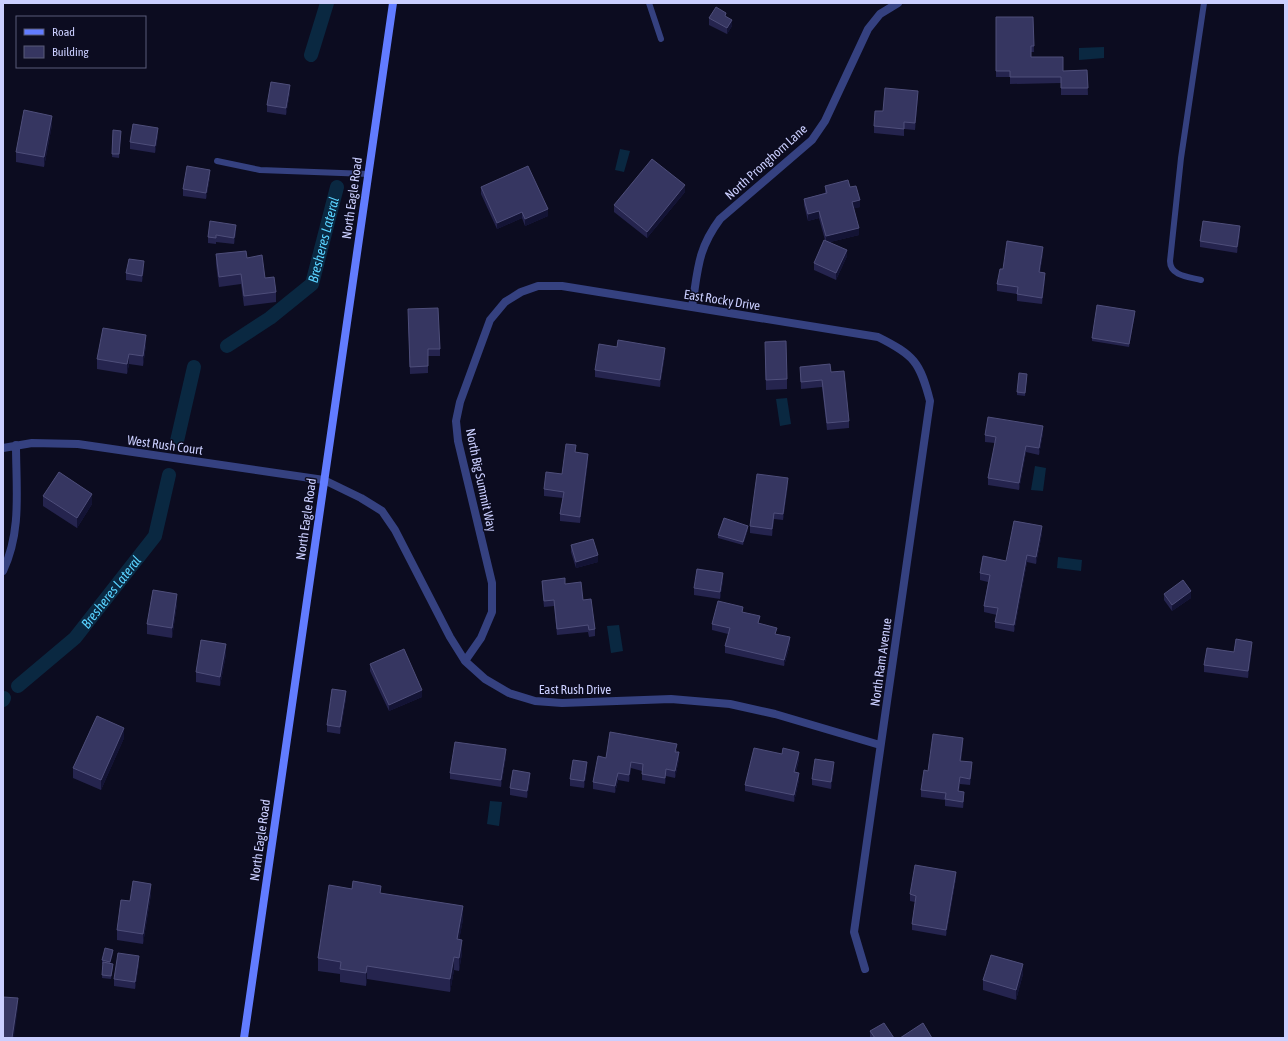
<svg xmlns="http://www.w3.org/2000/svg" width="1288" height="1041" font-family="'Asap Condensed',sans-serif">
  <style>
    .water { fill: #0a2841 }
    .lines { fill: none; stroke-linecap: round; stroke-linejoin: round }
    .canal { stroke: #0a2841; stroke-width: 14 }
    .service { stroke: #354180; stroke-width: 6 }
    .minor { stroke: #354180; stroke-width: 8 }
    .secondary { stroke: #627cff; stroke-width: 8 }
    .wall { fill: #25244e }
    .shaded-wall { fill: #131334 }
    .building { fill: #363661; stroke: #4e4e7a }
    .labels { text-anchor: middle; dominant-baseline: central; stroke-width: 3; stroke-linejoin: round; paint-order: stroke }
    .street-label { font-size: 13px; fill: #cbcfff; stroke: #0c0c20 }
    .water-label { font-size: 14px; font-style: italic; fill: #59d2ff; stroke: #0c0c20 }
  </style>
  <rect width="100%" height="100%" fill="#0c0c20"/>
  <path class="water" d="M1104,47V58L1079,60V48Z
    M620,149L630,151L624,172L615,170Z
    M787,398L791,424L780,426L776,399Z
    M1035,466L1046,468L1043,491L1031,490Z
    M1058,557L1082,560L1081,571L1057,568Z
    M619,625L623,651L611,653L607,626Z
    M490,801L502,802L499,826L487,824Z"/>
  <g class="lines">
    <g class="canal">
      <path d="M311,55L327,3"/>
      <path id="s1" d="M227,346L270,318L312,284L337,187"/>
      <path d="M177,441L194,367"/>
      <path id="s2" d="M18,686L75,638L155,536L169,475"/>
      <path d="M3,700L4,698"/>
    </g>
    <path class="service" d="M649,3L661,39
      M217,161L260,170L368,174
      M1201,280C1189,277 1170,276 1170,261L1181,158L1204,3"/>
    <path class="minor" d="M692,307C698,270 697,250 720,219L812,140L825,121L868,29L880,14L898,3
      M3,448L32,443L78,444L324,480L361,498L382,511L395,530L450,637L465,661L485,679L509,693L535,701L562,703L671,699L730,704L775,714L880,745
      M3,571C22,531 16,488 16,445
      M465,661L481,638L492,612V583L458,441L456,421L460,402L490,320L505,302L521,292L538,286H562L878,337C914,355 920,362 930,401L854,932L865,969"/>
    <path class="secondary" d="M244,1038L393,3"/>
  </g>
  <path class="wall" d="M726,17L732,26L727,34L709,25V18Z
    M996,17H1033L1034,52H1031V57L1063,71L1087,70L1088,95H1061V83L1010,84V77H996Z
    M290,92L286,115L267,112V105Z
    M918,97L915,130L904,129V136L874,133V126L883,111Z
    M52,125L44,167L16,162V152Z
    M113,130L121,131L119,158L112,157Z
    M158,135L155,153L130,149V142Z
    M210,177L206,199L183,196V189Z
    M825,186L850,187L860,207L854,208L859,235L830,242L847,256L836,280L814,270V263L825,240L819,218L808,221L804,205V199L825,193Z
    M481,187L548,216L525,226L522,218L497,229L481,194Z
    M685,192L647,238L614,212V205Z
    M236,232L234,244L216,242V244L208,243V237Z
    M1240,233L1237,253L1200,247V241Z
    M1043,253L1040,272L1045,279L1042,304L1017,301V294L997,291V284L1003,269Z
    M216,254L247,258L276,292V302L244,306L241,284L219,287L216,264Z
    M144,268L142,282L126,280V273Z
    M1135,314L1129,347L1092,341V338Z
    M408,315L440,349V356H428V373L410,374Z
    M765,342L787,379V389L766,390Z
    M146,345L143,366L129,364L127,374L97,369V359Z
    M617,347L665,354L660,387L595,377V370Z
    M800,367L831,372L849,421V428L827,430L822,387L801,389Z
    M1027,377L1025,396L1017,395V392Z
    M1043,433L1039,455L1026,452L1019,490L988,485V478L995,443L985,442V435Z
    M576,452L588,461L580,523L560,521V514L563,498L544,496V489L562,474Z
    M788,484L783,520L774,519L772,536L750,533V526Z
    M43,496L92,504L77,528L43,506Z
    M748,529L743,545L718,538V535Z
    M1042,533L1036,564L1027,562L1014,632L995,628V622L997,615L984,612V606L988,582L980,580V573L1006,561Z
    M571,545L598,562L576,568L571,552Z
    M723,580L720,599L694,595V588Z
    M542,581L565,584L583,600L595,629V636L589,637L588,632L557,635L554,606L544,607L542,588Z
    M1164,594L1191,598L1172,611L1164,600Z
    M177,604L172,638L147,634V624Z
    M743,613L777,635L790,644L784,666L725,653V646L728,634L712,630V624Z
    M1252,648L1248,678L1204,672V665Z
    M226,654L220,686L196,682V672Z
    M370,664L422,697L389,711L370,671Z
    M346,698L340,734L327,732V725Z
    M124,738L101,790L73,778V768Z
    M963,744L961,761L972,769L970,785L960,784L959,791L964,799L963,808L945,806V800L921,797V790L928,771Z
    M677,750L676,752L679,759L675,778L666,776L665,784L642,780V771L631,768L629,782L618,780L615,793L593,789V782L606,758Z
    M506,756L501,787L450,779V773Z
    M799,759L796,772L799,780L794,802L745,791V785Z
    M587,769L584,788L570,786V779Z
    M834,769L831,789L812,785V779Z
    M530,780L527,798L510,795V788Z
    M956,878L946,936L912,930V924L915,902L910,901V894Z
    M381,893L463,919L459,940L462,953L459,971L454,970L450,992L367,979L366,986L340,982V974L318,971V958Z
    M151,894L143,944L117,940V930L130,901Z
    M113,953L110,963L113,967L111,979L102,978L103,964H102V960Z
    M139,963L135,989L114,986V979Z
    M1023,974L1016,1000L983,990V980Z
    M870,1031L894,1038H870Z"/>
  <path class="shaded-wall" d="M732,20V26L727,34V28Z
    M290,85V92L286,115V108Z
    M918,91V97L915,130V123Z
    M52,116V125L44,167V157Z
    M158,128V135L155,153V146Z
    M210,170V177L206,199V193Z
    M685,185V192L647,238V232Z
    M860,200V207L852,209V202Z
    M548,209V216L525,226V219Z
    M819,211V218L808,221V214Z
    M522,212V218L497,229V223Z
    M236,225V232L234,244V238Z
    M1240,226V233L1237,253V247Z
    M859,228V235L826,243V236Z
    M1043,247V253L1039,278V272Z
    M847,250V256L836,280V273Z
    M144,261V268L142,282V276Z
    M1045,273V279L1042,304V298Z
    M1135,311V314L1129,347V344Z
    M146,335V345L143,366V356Z
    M665,348V354L660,387V380Z
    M129,354V364L127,374V364Z
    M1043,426V433L1039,455V448Z
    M1026,446V452L1019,490V483Z
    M588,454V461L580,523V517Z
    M788,478V484L783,520V514Z
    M92,494V504L77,528V518Z
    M774,513V519L772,536V529Z
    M748,526V529L743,545V542Z
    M1042,526V533L1036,564V557Z
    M598,555V562L576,568V562Z
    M1027,555V562L1014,632V625Z
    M723,573V580L720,599V592Z
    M1191,591V598L1172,611V605Z
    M177,594V604L172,638V628Z
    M790,637V644L784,666V660Z
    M1252,642V648L1248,678V671Z
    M226,644V654L220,686V677Z
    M422,690V697L389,711V705Z
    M346,691V698L340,734V727Z
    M124,728V738L101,790V780Z
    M963,738V744L960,767V761Z
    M506,749V756L501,787V780Z
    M679,752V759L675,778V771Z
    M799,752V759L794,778V772Z
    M587,762V769L584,788V781Z
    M631,762V768L629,782V775Z
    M834,762V769L831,789V782Z
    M972,762V769L970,785V779Z
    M666,769V776L665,784V778Z
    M530,773V780L527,798V791Z
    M618,773V780L615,793V786Z
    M799,773V780L794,802V795Z
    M960,777V784L958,798V791Z
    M964,792V799L963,808V802Z
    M956,872V878L946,936V930Z
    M151,884V894L143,944V934Z
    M463,906V919L457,952V939Z
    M462,940V953L459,971V958Z
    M113,950V953L110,965V962Z
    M139,956V963L135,989V982Z
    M454,957V970L450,992V979Z
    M1023,964V974L1016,1000V990Z
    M367,966V979L366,986V973Z
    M18,998V1008L14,1038H12Z"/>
  <path class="building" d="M716,7L726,13L725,16L732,20L727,28L709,18Z
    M996,17H1033L1034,46H1031V57H1063V71L1087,70L1088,88H1061V77H1010V71H996Z
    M271,82L290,85L286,108L267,105Z
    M885,88L918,91L915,123L904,122V129L874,126L875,111H883Z
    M24,110L52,116L44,157L16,152Z
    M133,124L158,128L155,146L130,142Z
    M113,130L121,131L119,154H112Z
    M652,159L685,185L647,232L614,205Z
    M187,166L210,170L206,193L183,189Z
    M528,166L548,209L525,219L522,212L497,223L481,187Z
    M848,180L850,187L856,186L860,200L852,202L859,228L826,236L819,211L808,214L804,199L827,193L825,186Z
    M210,221L236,225L234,238L216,235V238L208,237Z
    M1203,221L1240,226L1237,247L1200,241Z
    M824,240L847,250L836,273L814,263Z
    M1007,241L1043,247L1039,272L1045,273L1042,298L1017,294L1018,287L997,284L1000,269H1003Z
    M246,251L247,258L262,255L265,278L274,277L276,292L244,296L241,274L219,277L216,254Z
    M129,259L144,261L142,276L126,273Z
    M1097,305L1135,311L1129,344L1092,338Z
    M438,308L440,349H428V366L410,367L408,309Z
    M103,328L146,335L143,356L129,354L127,364L97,359Z
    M618,340L665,348L660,380L595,370L599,344L617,347Z
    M786,341L787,379L766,380L765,342Z
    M830,364L831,372L844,371L849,421L827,423L822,380L801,382L800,367Z
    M1019,373L1027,374L1025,393L1017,392Z
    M988,417L1043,426L1039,448L1026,446L1019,483L988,478L996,437L985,435Z
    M566,444L576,445L575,452L588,454L580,517L560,514L564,492L544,489L546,472L562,474Z
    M59,472L92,494L77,518L43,496Z
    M757,474L788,478L783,514L774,513L772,529L750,526Z
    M724,518L748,526L743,542L718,535Z
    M1014,521L1042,526L1036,557L1027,555L1014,625L995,622L998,608L984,606L990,575L980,573L983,556L1006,561Z
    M593,539L598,555L576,562L571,545Z
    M697,569L723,573L720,592L694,588Z
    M565,578V584L581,582L583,600L591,599L595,629L589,630L588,625L557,629L554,600L544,601L542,581Z
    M1183,580L1191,591L1172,605L1164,594Z
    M153,590L177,594L172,628L147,624Z
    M718,601L743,607L742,612L760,616L758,623L777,628L775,634L790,637L784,660L725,646L730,628L712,624Z
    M1236,639L1252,642L1248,671L1204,665L1207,648L1234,652Z
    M201,640L226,644L220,677L196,672Z
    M404,649L422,690L389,705L370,664Z
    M332,689L346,691L340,727L327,725Z
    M97,716L124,728L101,780L73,768Z
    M610,732L677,744L675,752H679L675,771L666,769L665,778L642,774L643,764L631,762L629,775L618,773L615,786L593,782L598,756L606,758Z
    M933,734L963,738L960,761L972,762L970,779L960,777L958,791L964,792L963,802L945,799L946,793L921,790L924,770L928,771Z
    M455,742L506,749L501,780L450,773Z
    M754,748L782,754L783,748L799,752L794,772L799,773L794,795L745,785Z
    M815,759L834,762L831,782L812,779Z
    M573,760L587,762L584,781L570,779Z
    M513,770L530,773L527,791L510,788Z
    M915,865L956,872L946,930L912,924L916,896L910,894Z
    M133,881L151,884L143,934L117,930L121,900L130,901Z
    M353,881L381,886L380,893L463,906L457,939L462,940L459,958L454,957L450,979L367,966L366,973L340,969L341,962L318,958L329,885L352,889Z
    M105,948L113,950L110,962L102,960Z
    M118,953L139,956L135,982L114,979Z
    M991,955L1023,964L1016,990L983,980Z
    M103,962L113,964L111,976L102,975Z
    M3,997L18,998L12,1038H3Z
    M884,1023L894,1038H875L870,1031Z
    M923,1023L932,1038H900Z"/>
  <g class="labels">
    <g class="street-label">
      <text transform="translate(766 162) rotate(-42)">North Pronghorn Lane</text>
      <text transform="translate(352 198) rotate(-82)">North Eagle Road</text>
      <text transform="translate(722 300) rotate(9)">East Rocky Drive</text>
      <text transform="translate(165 445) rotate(8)">West Rush Court</text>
      <text transform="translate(481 480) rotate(78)">North Big Summit Way</text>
      <text transform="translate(306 519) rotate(-82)">North Eagle Road</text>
      <text transform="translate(881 662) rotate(-82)">North Ram Avenue</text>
      <text x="575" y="689">East Rush Drive</text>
      <text transform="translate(260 840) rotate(-82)">North Eagle Road</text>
    </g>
    <g class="water-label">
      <text stroke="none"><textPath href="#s1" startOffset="151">Bresheres Lateral</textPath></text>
      <text stroke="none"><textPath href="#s2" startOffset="133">Bresheres Lateral</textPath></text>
    </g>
  </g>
  <rect width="1288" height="1041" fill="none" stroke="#cbcfff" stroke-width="8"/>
  <rect x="16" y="16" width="130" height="52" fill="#0c0c20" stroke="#585a79"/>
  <rect x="24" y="29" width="20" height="6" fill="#627cff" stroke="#585a79"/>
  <text x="52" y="36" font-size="12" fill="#cbcfff">Road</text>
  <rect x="24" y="46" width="20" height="12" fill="#363661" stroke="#585a79"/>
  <text x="52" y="56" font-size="12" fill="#cbcfff">Building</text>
</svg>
